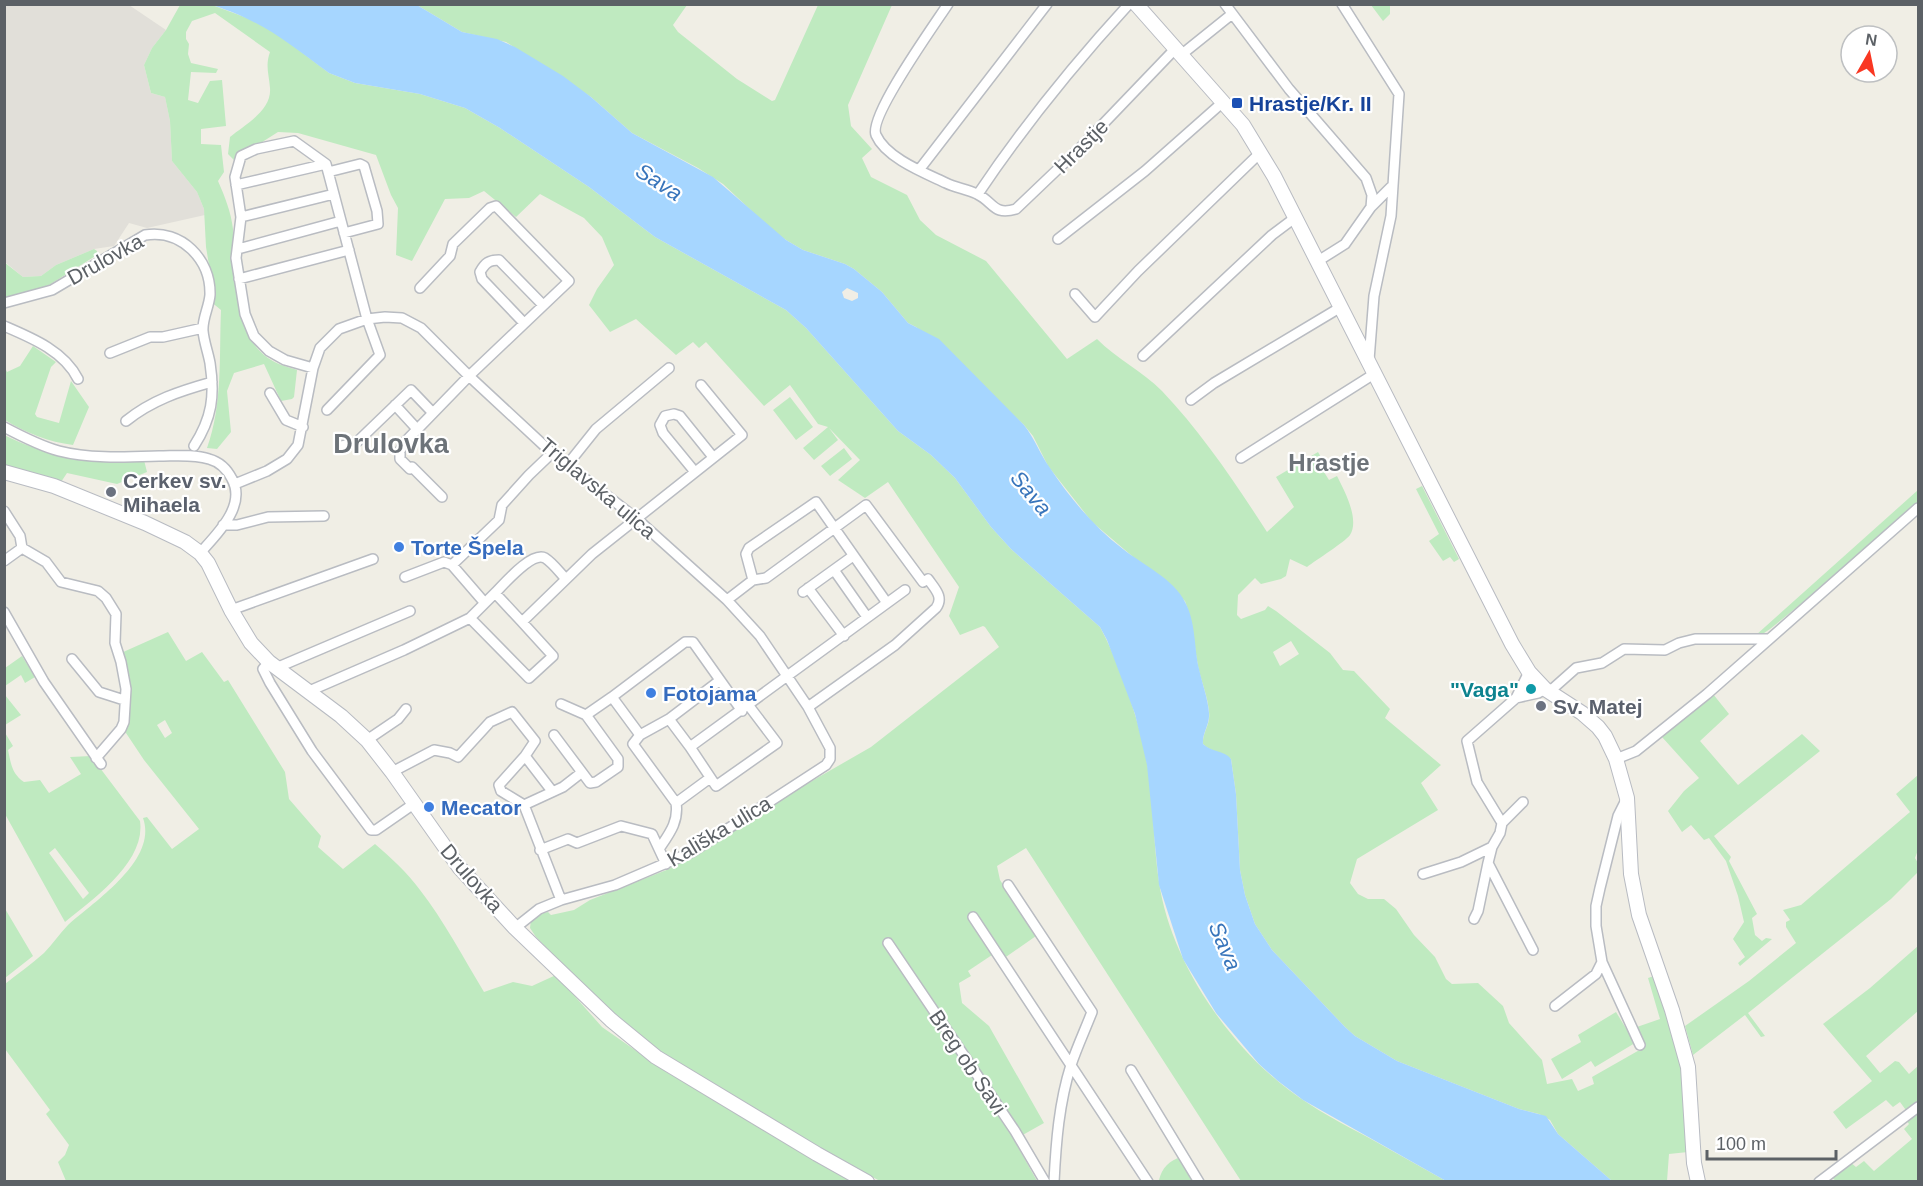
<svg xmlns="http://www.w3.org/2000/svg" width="1923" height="1186" font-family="Arial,sans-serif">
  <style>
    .industrial { fill: #e1dfd9 }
    .green { fill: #bfeac0; fill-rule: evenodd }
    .water { fill: #a6d6ff; fill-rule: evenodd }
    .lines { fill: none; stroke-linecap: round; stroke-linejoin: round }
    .street-casing { stroke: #b9bcc2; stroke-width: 12 }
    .secondary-casing { stroke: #b8bbc2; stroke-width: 16 }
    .street { stroke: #fff; stroke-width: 9 }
    .secondary { stroke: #fff; stroke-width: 14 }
    .transit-dot { fill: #1a4fb4; stroke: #fff; stroke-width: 2 }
    .worship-dot { fill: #6b7280; stroke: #fff; stroke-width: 2 }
    .shop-dot { fill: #3f7fe0; stroke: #fff; stroke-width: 2 }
    .culture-dot { fill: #0f9aa8; stroke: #fff; stroke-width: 2 }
    .labels { text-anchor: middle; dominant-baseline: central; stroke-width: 4.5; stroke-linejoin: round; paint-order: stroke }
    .transit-label { font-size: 21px; font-weight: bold; fill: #164399; stroke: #fff; text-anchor: start }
    .street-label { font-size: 21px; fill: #5c6166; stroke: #fff }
    .worship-label { font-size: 21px; font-weight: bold; fill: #5b616d; stroke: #fff; text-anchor: start }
    .shop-label { font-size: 21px; font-weight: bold; fill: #366cbe; stroke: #fff; text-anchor: start }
    .culture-label { font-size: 21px; font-weight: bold; fill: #0d838f; stroke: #fff; text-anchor: end }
    .water-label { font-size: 22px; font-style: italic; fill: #3875bb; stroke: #fff }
    .quarter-label { font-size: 24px; font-weight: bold; fill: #6d7379; stroke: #fff }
    .district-label { font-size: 27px; font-weight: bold; fill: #6d7379; stroke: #fff }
  </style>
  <rect width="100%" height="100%" fill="#f0eee5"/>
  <path class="industrial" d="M5,5H129L166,30L152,48L144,65L151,93L165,97L170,121L172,161L197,192L204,209L205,215L147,228L129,223L114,246L94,249L56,265L41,276L23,277L5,262Z"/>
  <path class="green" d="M180,5H212L258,22L279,35L329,73L355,83L420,94L465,108L500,128L589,187L655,237L786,310L806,328L898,431L931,455L955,478L991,527L1011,549L1100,627C1122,668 1145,736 1150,783C1154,816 1154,849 1159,882C1170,959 1227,1044 1289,1090C1314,1109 1343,1124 1371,1139C1396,1153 1421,1167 1446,1181H1241L1026,848L997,866L1000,880L1036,936L1003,959L998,951L968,971L971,976L959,983L962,1003L989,1026L1044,1123L1014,1140L1037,1181H880L840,1160L659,1051L613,1016L536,937L530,928L531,920L543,913L548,912L551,915L574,910L590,900L669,869L705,849L791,793L871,747L999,647L985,627L983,626L960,635L949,616L959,587L888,482L865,498L838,480L860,460L829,428L838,440L814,460L803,448L828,427L818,424L790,385L764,406L706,342L699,348L693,342L676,355L636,319L610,332L589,305L597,289L614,265L602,237L584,218L540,194L516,217L484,191L469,198L445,199L412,261L396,255L398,208L391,195L376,155L298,133L278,132L234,160L228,154L230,137C245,125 272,110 270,88C269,74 265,66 270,52L215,13L192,21L186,32V39L189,44L188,54L191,63L218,69L216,73L191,72L188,100L198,103L210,81L222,80L226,126L201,129V144L221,145L224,172L218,181C225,197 231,212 233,229C237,271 229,330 268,358C276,364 288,367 297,370L294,397L292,399L281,401L264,364L234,373L227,391L231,432L217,449L207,448C223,404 219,355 221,310L210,301L211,277L206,247L204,209L197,192L172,161L170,121L165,97L151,93L144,65L152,48L166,30Z
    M417,5H687L673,25L678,32L737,79L772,101L775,100L818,5H892L848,105L851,126L872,149L862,158L871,177L907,195L920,220L936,235L986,261L1067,359L1097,339C1117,359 1142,371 1162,391C1202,433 1236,484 1267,532L1294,507L1276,477L1318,452L1322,459L1319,464L1329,480L1337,476C1344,490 1360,519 1350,535C1345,542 1316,560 1307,567L1290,559L1286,576L1281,579L1261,584L1255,578L1238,595L1237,615L1241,619L1265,610L1268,606L1276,611L1330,653L1343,670L1354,671L1390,709L1385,718L1441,765L1421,783L1438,810L1357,859L1350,883L1358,894L1368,899H1384L1396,909L1414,935L1435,957L1446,979L1452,984L1478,983L1503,1006L1509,1023L1542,1060L1547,1084L1572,1079L1578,1091L1594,1084L1592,1077L1643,1048L1634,1028L1660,1019L1648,978L1654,976L1679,1048L1683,1068L1688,1152L1669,1154L1667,1181H1612L1558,1134L1550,1120L1539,1114L1519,1109L1397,1061L1355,1036L1345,1027L1272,950L1255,924L1245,895L1240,870L1236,794L1231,759C1222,752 1211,752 1203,744C1202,733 1211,724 1209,712C1208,697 1201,681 1198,666C1194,645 1193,622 1185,601L1092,522L1048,466L1033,436L1024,425L916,327L908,323L882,292L854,269L845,264L803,250L786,240L774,232L723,184L698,168L632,133L591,97L506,42L462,32ZM1291,641L1299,654L1280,666L1273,652Z
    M1371,5H1390V14L1383,21Z
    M94,249L97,251V255L49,285L5,299L4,262L23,277L41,276L56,265Z
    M33,346L56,362L51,367L35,414L37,417L59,423L71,381L89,407L73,445C49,442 26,433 5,420V368L7,372L20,366Z
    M790,397L813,427L796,440L773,410Z
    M4,435C55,460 88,461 144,460L147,472L117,484L67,473L61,482L5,469Z
    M844,448L852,459L830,476L821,466Z
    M1422,486L1459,559L1454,562L1450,557L1443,561L1429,541L1439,534L1416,489Z
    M1918,490V502L1818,590L1770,629L1761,635H1756Z
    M168,632L186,661L202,652L224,682L228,680L285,772L289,799L321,836L318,847L343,869L375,844C391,858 407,872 420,890C444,921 463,957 484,992L513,982L532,986L556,975L602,1027L668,1073L857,1181H66L58,1162L65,1155L69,1145L46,1114L50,1110L5,1049V984C17,974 32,964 44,953C53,944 59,934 68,925C95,901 158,860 143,818L147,817L172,849L199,829L144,760L124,730L121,653ZM165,720L172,733L165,738L157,725Z
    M22,656L35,677L25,683L21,675L5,686V668Z
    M1713,694L1729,714L1700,741L1738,785L1802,734L1820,751L1714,836L1731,857L1729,861L1757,914L1752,918L1755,935L1762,941L1766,938L1772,939L1740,966L1738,963L1745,957L1733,939L1744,922L1738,896L1726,861L1709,838L1704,840L1691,825L1682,832L1668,811L1684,791L1699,778L1662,737Z
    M5,695L21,715L5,725Z
    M4,731L13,746L8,750C11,764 12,774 24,782L40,780L49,793L81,774L70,757L91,756L140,821C146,862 93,899 65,922L5,814ZM55,848L89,893L83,899L49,853Z
    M1918,775V850L1915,858L1918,863V872L1891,899L1748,1013L1765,1036L1761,1037L1745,1015L1693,1055L1685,1026L1749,981L1796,943L1786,927V922L1790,920L1783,910L1801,905L1910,812L1896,794Z
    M4,907L33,956L5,978H4Z
    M1918,946V1011L1866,1056L1880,1073L1895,1061L1899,1062L1909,1074L1918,1066V1104L1908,1113L1900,1102L1893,1107L1886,1100L1846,1129L1833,1112L1872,1081L1823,1024L1870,988Z
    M1616,1012L1635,1043L1595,1067L1591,1061L1562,1079L1551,1059L1581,1042L1578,1035Z
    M1918,1110V1181H1836L1830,1176L1850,1162L1856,1167L1864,1161L1874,1171L1912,1139L1904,1129L1909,1124L1906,1120Z
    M1182,1157L1193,1176L1191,1181H1161L1159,1180C1162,1168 1169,1160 1182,1157Z"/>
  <path class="water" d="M212,5H417L462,32L497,39L515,47L563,76L591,97L632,133L713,177L786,240L803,250L845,264L854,269L882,292L908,323L939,339L1024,425C1035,439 1040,454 1050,468C1070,498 1094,527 1123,549C1143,565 1174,579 1185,602C1196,622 1194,648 1199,669C1202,683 1208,699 1209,713C1210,725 1202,733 1203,744C1211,752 1224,750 1231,759L1236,794L1240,870L1245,895L1255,924L1272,950L1345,1027L1355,1036L1397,1061L1519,1109L1546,1116L1558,1134L1612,1181H1446L1303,1100L1278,1081L1259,1064L1216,1013L1183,959L1159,885L1147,765L1135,714L1107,640L1100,627L1011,549L991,527L955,478L931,455L898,431L806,328L786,310L655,237L589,187L500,128L465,108L420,94L355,83L329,73C288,43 263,21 212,5ZM847,288L858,293V298L852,301L844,298L842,292Z"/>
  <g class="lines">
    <g class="street-casing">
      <path id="street" d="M948,4C935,24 868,117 876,135C886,158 925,173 946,183C956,188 967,189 977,194C994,202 993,216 1016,209L1082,146L1175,49
        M1225,4L1289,89L1366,178L1372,195L1371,207
        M1342,4L1399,94L1391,216L1374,296L1369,360
        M1181,55L1232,14
        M919,170L1047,4
        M328,172L360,164L364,166L377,211L378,224L344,233
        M236,185L326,164
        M978,194C1023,127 1074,64 1129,4
        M241,217L334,194
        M1058,239L1145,171L1223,102
        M238,249L341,221
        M1318,261L1345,244L1371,207L1391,187
        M239,279L349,250
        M420,288L450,256L453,244L490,208L496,206L569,281L469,376L404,443L400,451V459L410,469L412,467L442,497
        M1075,294L1095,317L1138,271L1261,152
        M4,303L52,290L145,235C181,229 211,259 210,295C209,307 202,319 203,331C204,342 208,352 210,363C215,396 212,418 194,446
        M524,323L482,279L480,272C485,263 489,260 499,260L543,305
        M4,326C32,338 64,351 78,379
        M110,353L150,337H163L203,328
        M1143,356L1272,235L1296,217
        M313,368L285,360L269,351L254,336L245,314L236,258L241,217L235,177L241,156L256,149L294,141L326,164L367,319L380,355L327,410
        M270,393L286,420L303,427
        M1191,400L1214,383L1341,307
        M395,405L417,429
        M126,421C152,400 180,391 212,382
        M4,427C21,436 40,446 59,451C90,459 127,457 159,456C175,456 194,454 209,459C220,462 227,469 232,479C247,506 216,535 200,553
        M341,446L357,442L411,390L433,413
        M1241,458L1374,374
        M568,464L596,429L669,368
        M695,472L663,433L660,425L665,416L674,414L680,416L713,457
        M235,484L267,471L287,459L298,445L313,368L320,348L339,329L367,319L385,317L402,318L421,328L469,376L552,453L637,519L727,600L760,636L808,707L830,748V759L826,765L692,852L615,885L561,900L539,909L515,928
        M4,511L20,536L22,548L4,561
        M223,525H237L268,517L324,516
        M22,548L46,562L61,582L98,591L106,598L116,614L115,643L121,662L126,689L124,722L121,729L96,758
        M452,565L484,602
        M834,570L867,617
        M405,577L444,562L452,565L499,520L502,505L529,475L552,453
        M753,580L746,554L749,548L816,502L887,603
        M808,588L844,636
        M803,592L853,556
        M495,593C504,584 532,551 545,558C553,563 560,573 566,579
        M727,600L753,580L766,578L866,505L923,582L928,579C935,589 944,597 936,608L895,645L808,707
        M231,610L373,559
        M4,612L44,682L101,764
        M522,622L553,656L529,678L470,618L495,593L522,622L592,554L742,435L701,385
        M72,659L99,692L124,700
        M269,662L263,669L270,683L312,751L371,830H376L415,803
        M276,668L410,611
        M1529,672L1516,698L1467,741L1477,782L1502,823L1500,833L1492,847L1488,863L1533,950
        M307,692L404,650L470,618
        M1549,692L1576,668L1602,663L1624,649L1665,650L1679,643L1695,639H1769
        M1516,698L1538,693L1545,689
        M561,704L586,715
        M586,715L612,697
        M669,719L719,681
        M554,735L590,783L596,782L618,767V759L586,715
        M640,735L612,697L685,642H693L742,711
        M367,740L398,719L406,709
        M690,747L716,786L777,743L749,706
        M525,756L552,791
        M1616,759L1636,751L1707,694L1918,508
        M392,772L434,750L450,753L458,757L490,722L512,712L535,741L525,756L499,785L501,791L524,805L561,900
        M710,778L676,803L633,744L640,735L669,719L690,747L905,590
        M1626,800L1618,816L1600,888L1596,906V926L1602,962L1640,1045
        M524,805L563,787L581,773
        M1502,823L1523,802
        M659,849C669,834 679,822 676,803
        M540,850L568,839L577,843L621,826L652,834L666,864
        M1423,874L1461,862L1492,847
        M1008,885L1092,1012C1085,1030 1077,1047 1071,1065C1059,1103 1056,1142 1054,1182
        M973,917L1148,1182
        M1474,919L1478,911L1488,863
        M888,943L1015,1131L1045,1182
        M1555,1006L1596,974L1602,962
        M1131,1070L1199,1182
        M1819,1182L1918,1107"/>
    </g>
    <g class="secondary-casing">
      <path id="secondary" d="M1136,4L1228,108L1243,125L1274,176L1512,644L1529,672L1545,689L1582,713L1598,727L1605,736L1616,759L1627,798L1631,874L1639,915L1672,1010L1688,1067L1694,1163L1698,1182
        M4,472L54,486L145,523L185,542L200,553L208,563L231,610L251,643L269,662L341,716L367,740L392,772L459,867L515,928L611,1020L656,1057L817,1154L867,1182"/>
    </g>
    <use href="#street" class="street"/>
    <use href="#secondary" class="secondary"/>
  </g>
  <rect class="transit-dot" x="1231" y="97" width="12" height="12" rx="3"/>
  <g class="worship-dot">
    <circle cx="111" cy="492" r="6"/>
    <circle cx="1541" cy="706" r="6"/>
  </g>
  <g class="shop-dot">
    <circle cx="399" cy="547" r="6"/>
    <circle cx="651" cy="693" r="6"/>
    <circle cx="429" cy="807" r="6"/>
  </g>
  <circle class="culture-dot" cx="1531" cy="689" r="6"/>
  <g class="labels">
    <g class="transit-label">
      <text x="1249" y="103">Hrastje/Kr. II</text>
    </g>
    <g class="street-label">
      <text transform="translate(1081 146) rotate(-45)">Hrastje</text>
      <text transform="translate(105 259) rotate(-29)">Drulovka</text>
      <text transform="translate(598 488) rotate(40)">Triglavska ulica</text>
      <text transform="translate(719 831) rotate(-31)">Kališka ulica</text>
      <text transform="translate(472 878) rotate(49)">Drulovka</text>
      <text transform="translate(968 1062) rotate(56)">Breg ob Savi</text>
    </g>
    <g class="worship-label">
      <text x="123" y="480">Cerkev sv.<tspan x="123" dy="24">Mihaela</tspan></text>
      <text x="1553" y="706">Sv. Matej</text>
    </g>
    <g class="shop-label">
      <text x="411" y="547">Torte Špela</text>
      <text x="663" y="693">Fotojama</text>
      <text x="441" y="807">Mecator</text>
    </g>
    <g class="culture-label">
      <text x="1519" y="689">"Vaga"</text>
    </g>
    <g class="water-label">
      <text transform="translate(659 182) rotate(33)">Sava</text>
      <text transform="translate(1031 493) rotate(50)">Sava</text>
      <text transform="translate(1225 946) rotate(67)">Sava</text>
    </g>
    <g class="quarter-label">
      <text x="1329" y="462">Hrastje</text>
    </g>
    <g class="district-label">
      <text x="391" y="444">Drulovka</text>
    </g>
  </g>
  <rect width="1923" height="1186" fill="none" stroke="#5c6166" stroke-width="12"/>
  <g transform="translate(1869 54) rotate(9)"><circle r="28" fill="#ffffff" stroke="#bec0c2" stroke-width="1.5"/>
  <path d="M0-4.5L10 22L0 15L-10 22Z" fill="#f93722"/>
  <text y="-9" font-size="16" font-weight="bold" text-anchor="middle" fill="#5c6166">N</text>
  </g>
  <path d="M1707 1150v9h129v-9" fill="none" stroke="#5c6166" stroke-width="3"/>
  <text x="1716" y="1150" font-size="18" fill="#5c6166" stroke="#ffffff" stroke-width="4.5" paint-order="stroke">100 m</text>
</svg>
